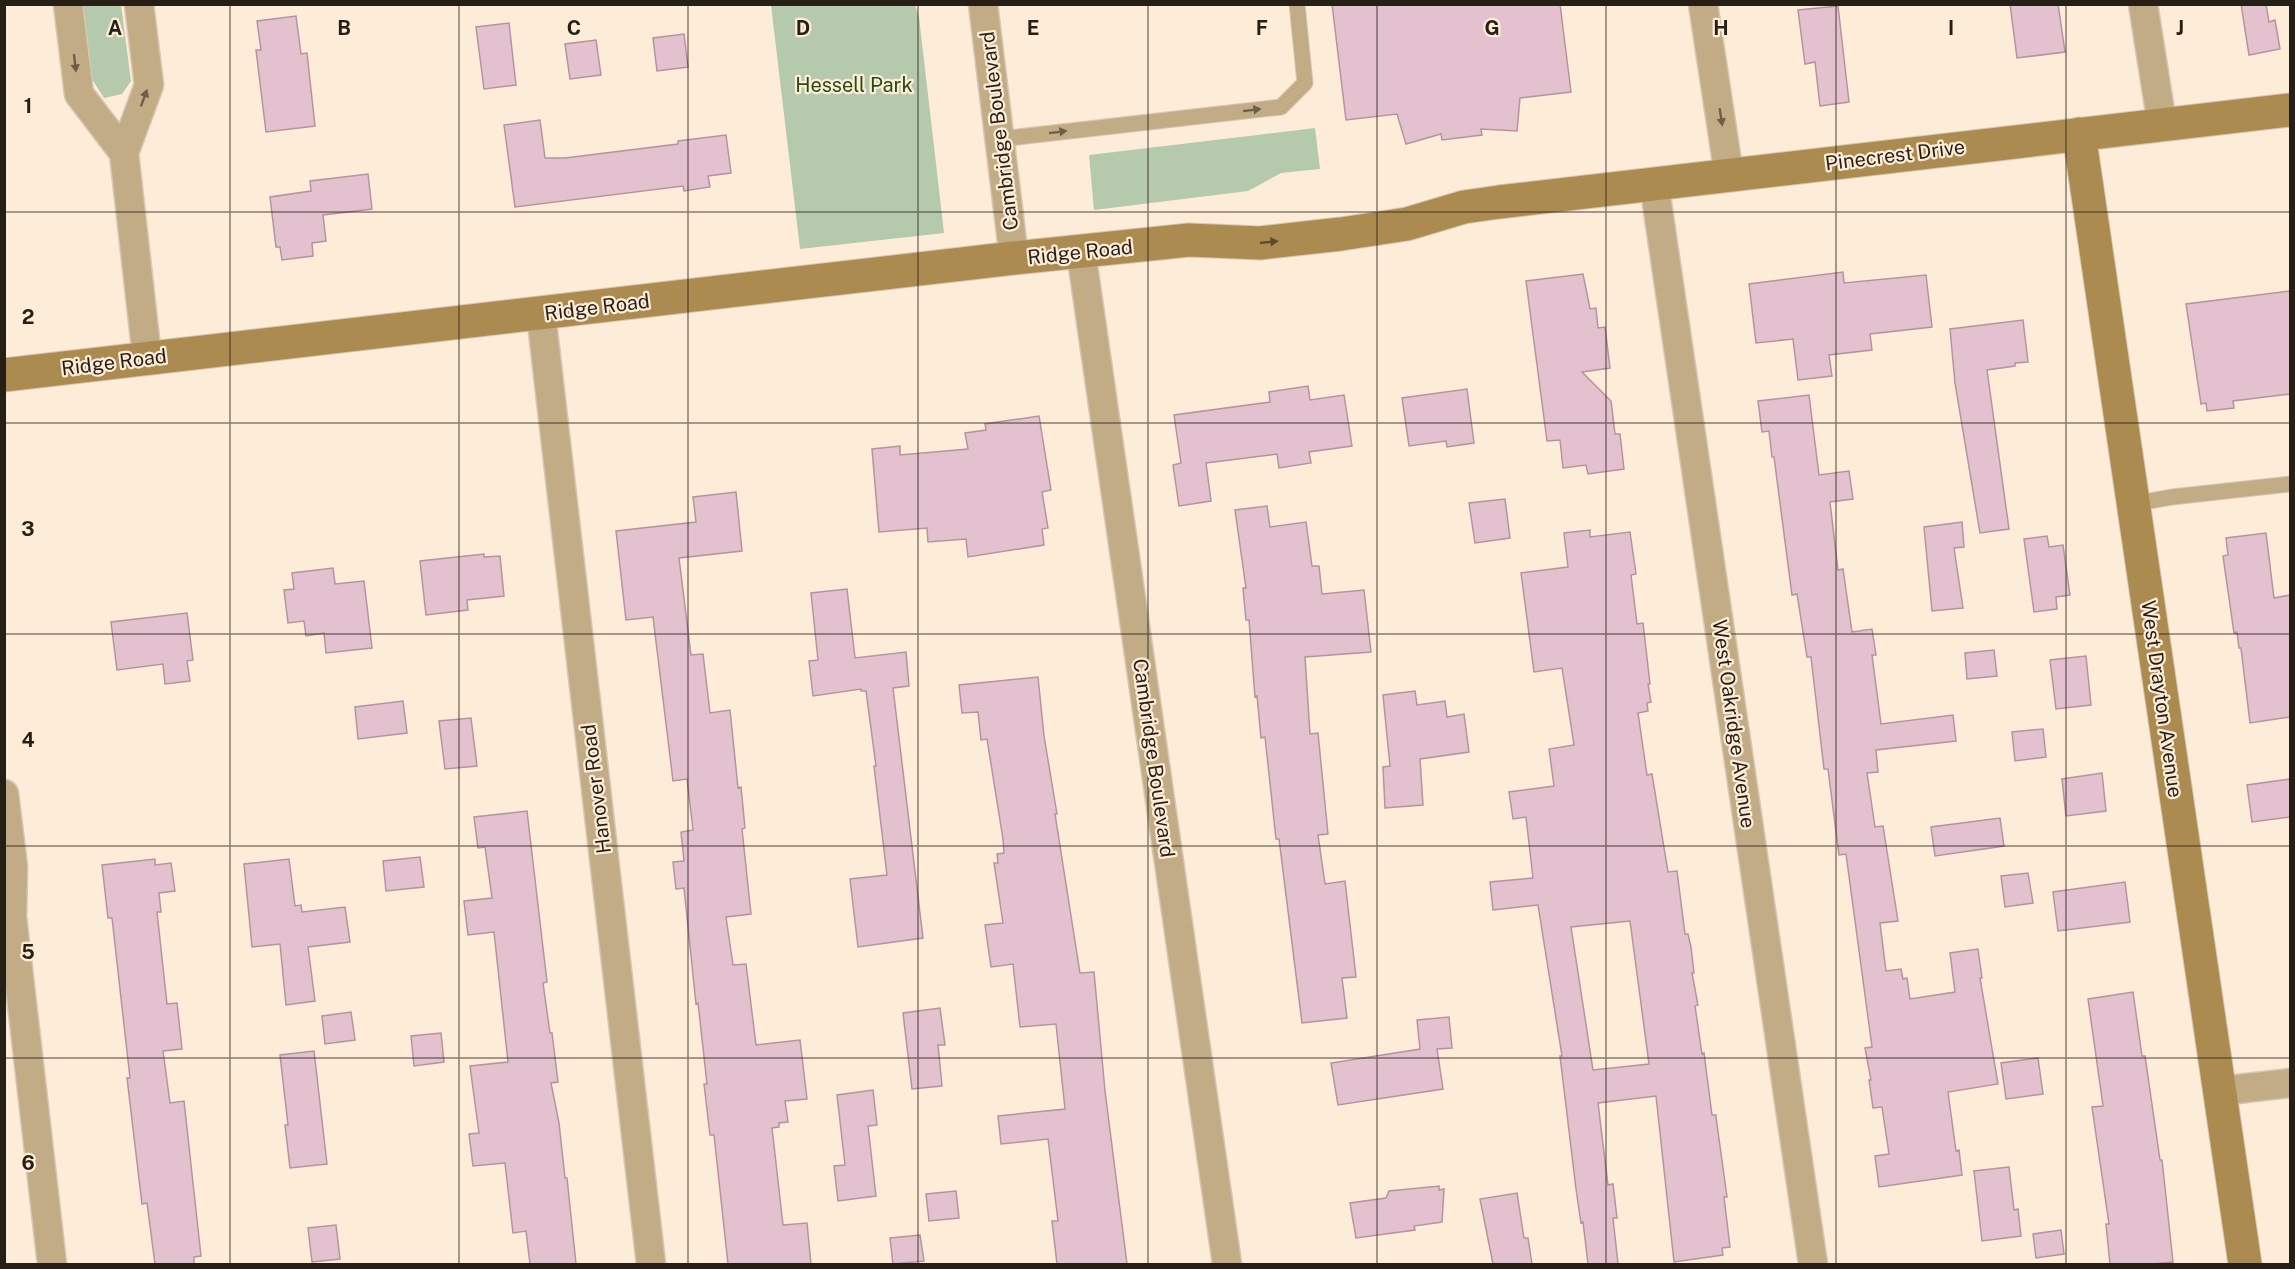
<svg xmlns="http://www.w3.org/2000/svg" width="2295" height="1269" font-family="'Public Sans',sans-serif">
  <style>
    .green { fill: #b5caad }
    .building { fill: #e3c1ce; stroke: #b594a1; stroke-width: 1.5; fill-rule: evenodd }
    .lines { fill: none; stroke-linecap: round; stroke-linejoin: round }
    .lane-casing { stroke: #d6c7b4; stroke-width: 17 }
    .street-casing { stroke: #d6c7b4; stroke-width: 31 }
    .secondary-casing { stroke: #d6c7b4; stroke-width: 35 }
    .lane { stroke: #c2ac86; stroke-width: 15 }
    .street { stroke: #c2ac86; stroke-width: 28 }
    .secondary { stroke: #ac8b50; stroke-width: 33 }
    .oneway { fill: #6c5e48 }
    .oneway2 { fill: #5c4a2d }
    .grid { fill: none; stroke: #261f15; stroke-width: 1.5; stroke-opacity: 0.55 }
    .labels { text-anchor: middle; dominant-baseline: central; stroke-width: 4.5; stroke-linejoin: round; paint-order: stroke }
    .park-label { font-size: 20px; fill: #254b0f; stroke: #fdecd7 }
    .street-label { font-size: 20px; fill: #261f15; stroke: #fdecd7 }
    .grid-label { font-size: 20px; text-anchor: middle; font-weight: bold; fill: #261f15; stroke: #fdecd7; stroke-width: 4.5; stroke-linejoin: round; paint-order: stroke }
  </style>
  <rect width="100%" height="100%" fill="#fdecd7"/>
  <path class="green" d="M83,5H121L131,81L122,94L104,98L92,79Z
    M771,5H915L919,17L944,233L800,249Z
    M1315,128L1320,169L1281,173L1248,191L1094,210L1089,155Z"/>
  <path class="building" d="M1332,4H1560L1571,92L1520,98L1517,131L1481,129L1482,135L1442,140L1441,134L1406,144L1397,114L1346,120Z
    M2010,4H2058L2065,52L2017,58Z
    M2241,4H2266L2269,22L2275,20L2280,49L2249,55Z
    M1838,6L1849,102L1820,106L1815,62L1805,64L1798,10Z
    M296,16L301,54L307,53L315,126L266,132L256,50H261L257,21Z
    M509,23L516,85L484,89L476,27Z
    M684,34L688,67L657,71L653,38Z
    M596,40L601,75L570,79L565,44Z
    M540,120L545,158H565L678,144V141L726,135L731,173L708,176L710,187L684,191L683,186L515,207L504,125Z
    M368,174L372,209L323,215L326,241L312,243L313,256L282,260L280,247H276L270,197L311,191L310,181Z
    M1843,272L1844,283L1926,275L1932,327L1870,334L1872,350L1829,355L1832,376L1798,380L1793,339L1756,343L1749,284Z
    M1583,274L1590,309L1596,308L1598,328L1605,327L1610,368L1582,372L1611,401L1615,434H1620L1624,469L1588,474L1586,465L1563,468L1560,440L1547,441L1526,281Z
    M2290,291V394L2233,401L2234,408L2207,411L2206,403L2201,404L2186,304Z
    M2023,320L2028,362L2015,363V366L1987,370L2009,529L1980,533L1955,383L1950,329Z
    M1308,386L1310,400L1344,395L1352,446L1309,452L1311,463L1279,468L1277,454L1206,463L1211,501L1179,506L1173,465L1181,463L1174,415L1270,402L1269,392Z
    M1467,389L1474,443L1447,447L1446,441L1409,446L1402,398Z
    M1809,395L1819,475L1849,471L1853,499L1830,502L1838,570L1843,569L1852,632L1872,629L1876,655H1872L1881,724L1953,715L1956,741L1876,750L1878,772L1867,773L1875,827L1883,826L1898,921L1880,923L1886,971L1901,969L1903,979L1907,978L1910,999L1955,992L1950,953L1978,949L1982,978H1980L1998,1084L1948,1092L1956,1151L1959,1150L1962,1175L1879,1187L1875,1156L1889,1154L1882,1107L1873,1108L1869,1080H1871L1865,1048L1872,1047L1846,854L1839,855L1828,769H1824L1811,657H1807L1797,594L1792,595L1774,457H1772L1769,431L1762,432L1758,401Z
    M1039,416L1051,490L1042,492L1048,528L1042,529L1044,545L968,557L966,539L928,542L927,528L879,532L872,449L900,446V455L968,449L965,433L986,430L985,424Z
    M736,492L742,551L679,558L691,655L703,654L710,713L730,710L738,788L741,787L745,828L742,829L751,914L726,917L733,965L746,964L756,1045L800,1040L807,1099L785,1101L788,1122L779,1123V1127L772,1128L783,1225L807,1223L811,1264H728L714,1135H710L704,1084H707L698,1003L696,1004L684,888L676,889L673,862L684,861L681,832L693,830L687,779L673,781L653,617L626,620L616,531L696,522L693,497Z
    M1505,499L1510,538L1475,543L1469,503Z
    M1267,506L1270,527L1306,522L1312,566H1319L1322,594L1364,590L1371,652L1305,657L1310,734L1318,733L1328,834L1318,835L1325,884L1345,881L1356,977L1342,978L1347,1018L1302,1023L1279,839H1276L1265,737L1261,738L1257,696L1255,697L1249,620H1246L1243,588H1246L1235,510Z
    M1962,522L1964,547L1954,548L1963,608L1932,611L1924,527Z
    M1590,530V537L1630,532L1636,574L1631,575L1637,624L1643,623L1650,684H1648L1651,702L1647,703L1648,711L1638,713L1647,775L1652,774L1668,872L1677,871L1685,934H1688L1691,947L1694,973H1692L1698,1005L1695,1006L1702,1054L1704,1053L1712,1115H1716V1117L1727,1197H1724L1730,1247L1722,1248L1723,1255L1674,1262L1656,1096L1598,1103L1608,1185L1613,1184L1617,1218H1613L1618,1264H1588L1583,1222L1581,1223L1576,1189L1560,1056H1562L1538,905L1493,910L1490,882L1533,878L1526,817L1513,819L1509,792L1554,786L1549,749L1574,745L1562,668L1534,672L1521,573L1568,567L1564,533ZM1630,921L1649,1064L1593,1070L1571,927Z
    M2266,533L2274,598L2290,595V717L2250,723L2241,648H2239L2237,632L2234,633L2223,556L2228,555L2226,538Z
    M2047,536L2049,547L2063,545L2070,595L2056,597L2057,609L2034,612L2024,539Z
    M484,554V557L500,556L504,596L467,600L468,610L426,615L420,561Z
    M333,568L335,584L364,581L372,648L326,653L324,633L306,636L304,621L288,623L284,590L294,589L292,573Z
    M847,589L855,658L906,652L909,686L893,688L923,938L858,947L850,879L887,875L874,766H876L866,691H861V689L813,696L809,661L818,660L811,593Z
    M187,613L193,660L187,661L190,681L165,684L163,664L117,670L111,622Z
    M1994,650L1997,676L1967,679L1965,653Z
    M2086,656L2091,705L2056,709L2050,660Z
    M1038,677L1044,736L1057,814H1055L1080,973L1094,972L1105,1091L1127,1264H1057L1052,1221H1058L1048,1139L1001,1144L998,1116L1065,1109L1056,1024L1020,1027L1013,964L991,967L985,925L1003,923L994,863H998L997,854L1004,853L1003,839L987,739L981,740L978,712L962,713L959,685Z
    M1415,691L1417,705L1445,701L1447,717L1464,714L1469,752L1420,759L1423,805L1385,808L1383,767L1390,766L1383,695Z
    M403,701L407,733L358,739L355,707Z
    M471,718L477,766L445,769L439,721Z
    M2043,729L2046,757L2015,761L2012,732Z
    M2102,773L2106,811L2066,816L2062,779Z
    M2290,779V817L2252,822L2247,785Z
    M527,811L547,982L543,983L550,1033H552L558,1082L551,1083L559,1123L565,1178H567L576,1264H530L526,1231L513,1233L505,1163L473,1166L469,1134L479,1133L470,1066L508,1062L494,932L468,935L464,901L492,898L485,847L478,848L474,817Z
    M2000,818L2004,846L1935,856L1931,827Z
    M420,857L424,887L386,891L383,861Z
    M155,859V865L171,863L175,891L159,893L161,912H157L167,1004L177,1003L182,1049L163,1051L170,1103L184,1101L201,1256L194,1257V1264H155L147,1203L142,1204L127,1078H130L112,918H108L102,865Z
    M289,859L295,906L301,905L302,912L345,907L350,942L308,947L315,1001L286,1005L280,944L252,947L244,864Z
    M2028,873L2033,903L2005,907L2001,876Z
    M2125,882L2130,922L2058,931L2053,892Z
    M2133,992L2142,1056H2145L2160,1160H2162L2173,1262L2153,1264H2110L2106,1224H2109L2092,1107L2103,1106L2088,999Z
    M940,1008L945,1045H938L942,1086L912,1089L903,1013Z
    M351,1012L355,1040L325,1044L322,1016Z
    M1449,1017L1452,1048L1437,1049L1443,1089L1338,1105L1331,1063L1420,1049L1417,1020Z
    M441,1033L444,1062L414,1066L411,1036Z
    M314,1051L327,1164L290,1168L285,1125H288L280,1055Z
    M2038,1058L2043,1094L2006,1099L2001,1063Z
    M873,1090L877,1125L868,1126L876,1196L838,1201L834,1166L845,1165L837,1095Z
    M2009,1167L2014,1210L2018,1209L2021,1236L1982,1241L1974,1171Z
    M1439,1186V1190L1444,1189L1442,1222L1414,1226L1415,1230L1356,1238L1350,1203L1386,1198L1389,1191Z
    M956,1191L959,1218L929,1221L926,1194Z
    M1517,1193L1524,1238H1528L1532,1264H1493L1480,1199Z
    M336,1225L340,1259L312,1262L308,1228Z
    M2061,1230L2064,1254L2036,1258L2033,1234Z
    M920,1235L924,1261L893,1264L890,1238Z"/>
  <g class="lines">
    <g class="lane-casing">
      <path id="lane" d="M1000,139L1281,107L1305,83L1297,4
        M2133,504L2172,497L2290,484"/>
    </g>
    <g class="street-casing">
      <path id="street" d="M68,4L79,94L124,153
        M139,4L149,85L124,153L147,357
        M983,4L1014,258
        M1703,4L1729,175
        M2143,4L2162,124
        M1654,183L1813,1264
        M1081,252L1227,1264
        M541,314L651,1264
        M4,794L13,867L12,917L52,1264
        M2220,1091L2290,1083"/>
    </g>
    <g class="secondary-casing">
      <path id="secondary" d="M2079,134L2245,1264
        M4,375L1014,258L1189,240L1260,243L1341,234L1407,224L1464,207L1499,202L2290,110"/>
    </g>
    <use href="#lane" class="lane"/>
    <use href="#street" class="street"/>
    <use href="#secondary" class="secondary"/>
  </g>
  <defs><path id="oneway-solid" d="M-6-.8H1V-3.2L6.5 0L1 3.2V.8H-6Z" transform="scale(1.5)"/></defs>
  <g class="oneway">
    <use href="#oneway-solid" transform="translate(75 63) rotate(83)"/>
    <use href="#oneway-solid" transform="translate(144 98) rotate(-70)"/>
    <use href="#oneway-solid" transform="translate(1252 110) rotate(-7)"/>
    <use href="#oneway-solid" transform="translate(1721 117) rotate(81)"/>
    <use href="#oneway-solid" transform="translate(1058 132) rotate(-7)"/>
  </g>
  <use class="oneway2" href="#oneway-solid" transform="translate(1269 242) rotate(-6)"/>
  <path class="grid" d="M230,4V1264M459,4V1264M688,4V1264M918,4V1264M1148,4V1264M1377,4V1264M1606,4V1264M1836,4V1264M2066,4V1264M4,212H2290M4,423H2290M4,634H2290M4,846H2290M4,1058H2290"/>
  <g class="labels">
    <g class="park-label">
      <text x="854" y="85">Hessell Park</text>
    </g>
    <g class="street-label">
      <text transform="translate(999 131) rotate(-97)">Cambridge Boulevard</text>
      <text transform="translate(1895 155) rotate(-7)">Pinecrest Drive</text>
      <text transform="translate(1080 252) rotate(-6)">Ridge Road</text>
      <text transform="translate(597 307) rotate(-7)">Ridge Road</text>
      <text transform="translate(114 362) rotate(-7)">Ridge Road</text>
      <text transform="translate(2162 699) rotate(82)">West Drayton Avenue</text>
      <text transform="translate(1734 724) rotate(82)">West Oakridge Avenue</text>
      <text transform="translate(1154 758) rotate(82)">Cambridge Boulevard</text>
      <text transform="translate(596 789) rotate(-97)">Hanover Road</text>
    </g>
  </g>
  <g class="grid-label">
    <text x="115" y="35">A</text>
    <text x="344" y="35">B</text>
    <text x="574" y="35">C</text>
    <text x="803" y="35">D</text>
    <text x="1033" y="35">E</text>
    <text x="1262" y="35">F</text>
    <text x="1492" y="35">G</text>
    <text x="1721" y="35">H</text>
    <text x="1951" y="35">I</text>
    <text x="2180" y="35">J</text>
    <text x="28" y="113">1</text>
    <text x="28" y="324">2</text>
    <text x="28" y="536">3</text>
    <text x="28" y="747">4</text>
    <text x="28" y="959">5</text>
    <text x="28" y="1170">6</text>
  </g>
  <rect width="2295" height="1269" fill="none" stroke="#261f15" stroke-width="12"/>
</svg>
